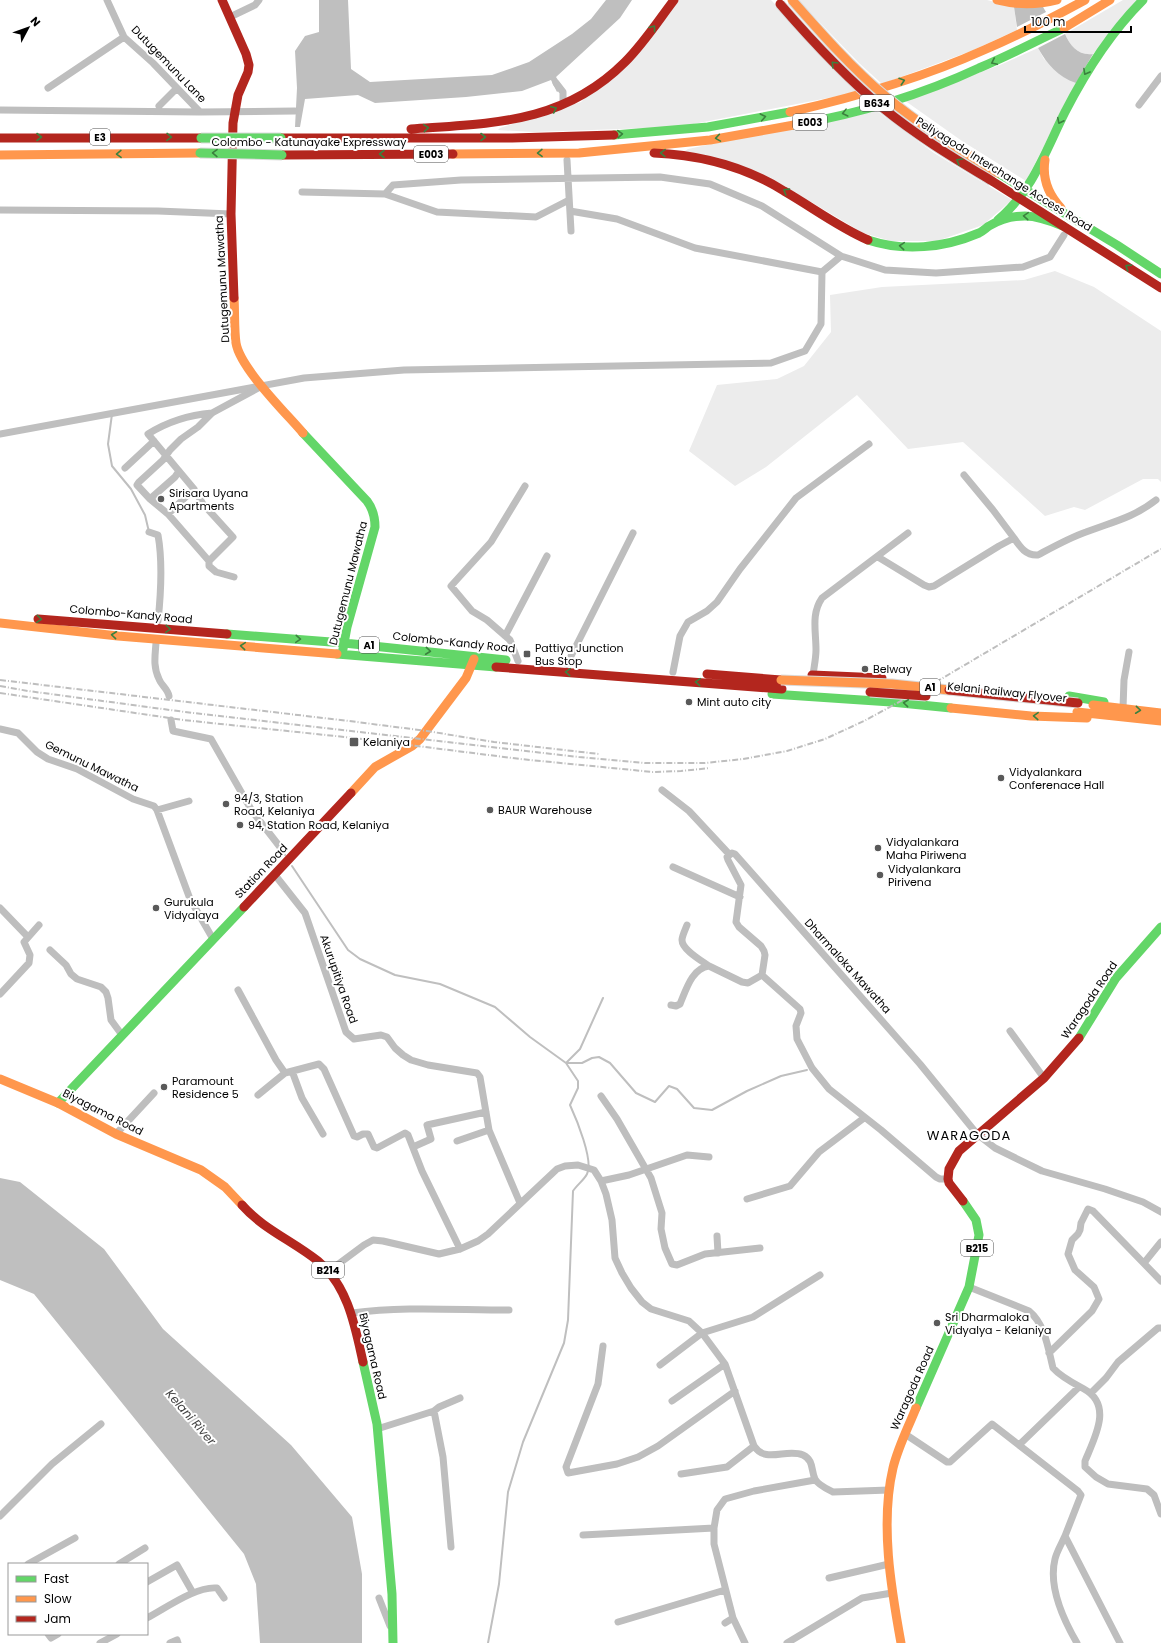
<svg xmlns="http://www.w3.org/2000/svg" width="1161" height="1643" font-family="Poppins,sans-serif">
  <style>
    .green { fill: #ececec }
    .water { fill: #bfbfbf }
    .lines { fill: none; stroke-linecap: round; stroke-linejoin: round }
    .stream { stroke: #bfbfbf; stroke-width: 2 }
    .canal { stroke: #bfbfbf; stroke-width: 7 }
    .street { stroke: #bebebe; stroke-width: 7 }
    .fast { stroke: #63d668; stroke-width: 9 }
    .slow { stroke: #ff974d; stroke-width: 9 }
    .jam { stroke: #b3261e; stroke-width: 9 }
    .rail { stroke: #bebebe; stroke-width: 2; stroke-dasharray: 6 2 1 2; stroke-linecap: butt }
    .fast-bridge-casing { stroke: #dbdbdb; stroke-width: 11; stroke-linecap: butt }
    .slow-bridge-casing { stroke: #dbdbdb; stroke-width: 11; stroke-linecap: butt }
    .jam-bridge-casing { stroke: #dbdbdb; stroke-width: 11; stroke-linecap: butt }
    .fast-bridge { stroke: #63d668; stroke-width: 9 }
    .slow-bridge { stroke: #ff974d; stroke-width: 9 }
    .jam-bridge { stroke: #b3261e; stroke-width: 9 }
    .oneway { stroke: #3b803e }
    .poi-dot { fill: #595959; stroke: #fff; stroke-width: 1.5 }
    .labels { text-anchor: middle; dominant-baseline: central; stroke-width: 4; stroke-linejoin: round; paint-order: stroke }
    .shield { fill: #fff; stroke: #4c4c4c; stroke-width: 1 }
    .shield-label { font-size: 10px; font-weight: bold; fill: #000 }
    .street-label { font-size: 11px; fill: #000; stroke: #fff }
    .poi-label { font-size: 11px; fill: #000; stroke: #fff; text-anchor: start }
    .water-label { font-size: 12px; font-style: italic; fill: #444; stroke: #fff }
    .quarter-label { font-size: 13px; letter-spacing: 1px; fill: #000; stroke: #fff }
  </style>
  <rect width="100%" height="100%" fill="#fff"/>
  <path class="green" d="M679,0H771L859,92L678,127L534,132L498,130L500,128L581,102Z
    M798,0H987L1014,7L1017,30L971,51L882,84L859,63Z
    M1123,0H1139L1093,54C1079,56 1070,46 1065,34Z
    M1038,48L1044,59L1076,83L1026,181L962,141L904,100L1000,65Z
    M874,109L934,153L1012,200L983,225L937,241H891L863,233L786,187L685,151L688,149Z
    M1055,271L1094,287L1161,331V482L1158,479H1143L1085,510L1074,507L1045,516L963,442L908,449L857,395L766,467L735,486L689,451L717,385L777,379L804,366L831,332L830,295L882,287L1024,280Z"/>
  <path class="water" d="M319,0H348L351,69L370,82L492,75L529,62L572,34L591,19L606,0H632L620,18L556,77L563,88L557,92L551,80L522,91L466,97L375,103L358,95L305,99L300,127H295L297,88L295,51L305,36L319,32Z
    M1014,7H1043L1046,12L1017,27Z
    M1065,34C1070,46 1079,56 1093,54L1076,83C1058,77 1047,64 1038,48Z
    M0,1178L20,1182L104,1249L163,1329L291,1445L352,1517L362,1574V1643H260L256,1584L244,1554L34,1294L0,1280Z"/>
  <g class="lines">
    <path class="stream" d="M112,414L108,444L112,466L131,489L145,515L149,532
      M280,847L285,855
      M292,866L348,950L360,959L395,975L440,984L495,1007L530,1037L566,1063L578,1081V1088L570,1105C576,1118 594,1161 587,1174C584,1180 577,1185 573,1191L568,1320L564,1343L523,1442L508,1492L499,1584L488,1643
      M566,1063L580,1049L603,998
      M567,1063H582L592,1058L599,1057L610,1063L636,1093L655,1102L669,1086L677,1089L694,1108L712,1110L747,1091L781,1076L807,1070"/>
    <path class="canal" d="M556,83L563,92V100
      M1139,105L1161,76
      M567,160L571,231
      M302,192L385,194L437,212L536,217L569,200
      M385,194L393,185L461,180L660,177L710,184L762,206L841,256
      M570,211L617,219L695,248L822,272
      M0,434L304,378L404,370L771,363L805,351L821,324L822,272L841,256L885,270L936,273L1023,267L1050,257L1064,235
      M149,532L158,535C163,563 161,593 158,621
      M156,643C155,656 153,667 159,679C161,685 168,689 169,696
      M171,720L173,731L211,739L252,811L280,847"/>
    <path class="street" d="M107,0L124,37L153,63L200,112L295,111
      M230,17L255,5L259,0
      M48,88L124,37
      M159,106L177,88
      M0,110L200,112
      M0,210L158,211L231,214
      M212,413C189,415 167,422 148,434L194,489L203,504L233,537L209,561V566L216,572L234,577
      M125,468L154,441
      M964,475L993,510L1014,538
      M150,499L175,477L179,471
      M168,514L194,489
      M878,557L924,585L929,587L934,586L999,546L1014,538C1020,547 1026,556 1038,555C1053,547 1069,538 1086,532C1112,522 1133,518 1156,500
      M209,561L168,514L150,499L137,485L139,482L163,460L170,450L181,439L198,427L212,413L262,386
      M505,636L547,556
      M518,661L510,640L487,620L472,611L451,586L491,542L525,486
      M567,664L633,533
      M673,672L680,636L688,622L707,611L717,602L740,569L796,498L869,444
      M813,675C814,667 816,658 816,650C816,631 811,614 822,598L908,533
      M1123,708L1124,680L1129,652
      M0,729L18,733L37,752L48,759L77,769L133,799L154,806L157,810L190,899L213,939
      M662,790L689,811L729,854
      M157,810L189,801
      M673,867L740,897
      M275,875L305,913L346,1032L354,1039L381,1035L387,1037L395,1048L403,1055L411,1060L428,1065L477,1073L480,1077L489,1130L520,1203
      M0,908L28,937
      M687,925C685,930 682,936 682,940C682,950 702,961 709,966
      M50,950L66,965L71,974L77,979L101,987L106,992L108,998L111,1020L122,1035
      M762,975L765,955L764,951L761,946L739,927L736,922L741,885L728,860L727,857L732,853L735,854L920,1064L977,1134L995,1148L1042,1171L1105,1189L1143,1202L1161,1212
      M762,975L800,1009L801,1013L796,1026L797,1039L812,1068L829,1089L881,1130L936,1177L940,1179H948
      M238,990L276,1060L285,1073
      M0,994L29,963L30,955L24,942L39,925
      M671,1005L676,1006L680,1004C686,990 692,968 709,966L742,982L748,983L762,975
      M1010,1031L1044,1078
      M292,1071L302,1098L323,1134
      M258,1095L285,1073L319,1064L324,1069L354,1136L357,1137L363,1134H368L374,1147L377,1148L405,1133L408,1135L422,1171L460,1249
      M601,1096L617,1119L651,1178L662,1213L661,1229L665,1248L672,1264L677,1265L705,1254L760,1248
      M116,1134L154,1093
      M457,1141L489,1130
      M413,1147L431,1139L427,1125L486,1112
      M601,1181L629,1175L687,1155L709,1157
      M747,1199L790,1186L819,1152L864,1118
      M717,1236L718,1253
      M1144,1263L1161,1242
      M329,1271L364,1245L373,1240L383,1241L439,1254L460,1249L478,1241L488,1234L557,1169L565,1166L578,1165L594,1170L601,1181L606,1194L612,1220L615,1258L622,1273L631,1288L642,1302L651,1309L689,1321L702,1333L725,1364L754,1446C766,1464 786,1448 803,1455C814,1460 811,1471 815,1479C818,1485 827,1489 833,1492L889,1490
      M969,1287L1029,1311C1045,1324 1048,1348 1053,1368C1061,1377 1073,1383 1084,1389C1113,1405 1095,1437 1085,1461V1467L1096,1477L1108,1484L1147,1489L1154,1495L1161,1514
      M352,1313C405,1306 455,1310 509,1310
      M603,1346L598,1384L566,1467L568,1473L617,1464L638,1457L658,1446L735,1391
      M1049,1353L1092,1311L1099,1299L1094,1287L1075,1270L1068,1254L1072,1240L1078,1234L1080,1230L1081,1223L1088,1209L1093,1211L1161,1281
      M660,1365L702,1333L753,1317L820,1275
      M1091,1393L1106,1378L1118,1362L1158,1328H1161
      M672,1401L725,1364
      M434,1411L443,1457L451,1547
      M377,1429L434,1411L439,1407L460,1398
      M905,1434L947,1462H950L992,1424L1078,1491L1081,1495L1065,1536L1120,1643
      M1019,1445L1079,1387
      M681,1474L727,1467L754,1446
      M0,1516L52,1464L101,1424
      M583,1535L714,1528
      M1065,1536C1062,1543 1057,1551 1055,1559C1048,1587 1063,1619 1077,1643
      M28,1564L75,1538
      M119,1564L145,1548
      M829,1578L889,1564
      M147,1582L177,1565L193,1593
      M379,1598L390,1626
      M147,1618C166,1608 196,1586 217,1588L224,1598
      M618,1622L725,1590
      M725,1623L733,1618
      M48,1634L51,1638L58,1634
      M100,1643L117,1634
      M170,1643L177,1640L178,1643
      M745,1643L733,1618L714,1544V1528L717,1510L725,1499L754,1491L815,1480
      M787,1643L862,1598L892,1593"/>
    <path class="fast" d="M794,125C857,114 921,95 979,68C1008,56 1036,41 1064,28
      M614,135L708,127L790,112
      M998,173L1117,245L1161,274
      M998,220C1033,190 1045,152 1065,112C1086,71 1110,33 1143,0
      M868,240C904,252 944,248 979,233C983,231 986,228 989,226C999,220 1013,216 1025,216C1038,216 1051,221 1063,226
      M303,433L367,501C373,509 375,517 375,527L347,627L343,649
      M227,634L344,643L506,660
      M337,654L496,667
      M772,694L891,702L951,708
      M1069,696L1104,702
      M1079,1038L1116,978L1161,927
      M58,1103L244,907
      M363,1362L377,1424L392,1594L393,1643
      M916,1408L969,1287L979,1235L976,1220L963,1201"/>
    <path class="slow" d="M997,0C1017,5 1037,5 1057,0
      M1064,28L1110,0
      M790,112C856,97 922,78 984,50C1019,35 1052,18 1085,0
      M453,154L579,153L710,140L794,125
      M0,155L200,153
      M1045,160C1042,179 1048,194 1061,208
      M234,298C235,312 234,329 236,343C240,368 286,413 303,433
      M0,623L118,636L337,654
      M1093,705L1161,713
      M951,708L1031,716L1087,718
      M1077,712L1161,721
      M351,793L375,767L412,746L420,739L466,678L474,659
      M0,1079L58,1103L116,1134L201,1170L225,1187L242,1205
      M901,1643C891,1588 880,1523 893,1468C898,1447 908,1428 916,1408"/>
    <path class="jam" d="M222,0L246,54L249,65L248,72L238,95L233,123L231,214L234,298
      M411,129C493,123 563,124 625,62C644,43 658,21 674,0
      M0,138H201
      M281,138H512L614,135
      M654,153C701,155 744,166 784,191C812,207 838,227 868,240
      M282,155L453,154
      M992,181L1161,288
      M38,619L227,634
      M496,667L782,689
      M707,674L781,680
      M812,675L882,678
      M244,907L351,793
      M963,1201L949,1183L948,1179L949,1169L959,1151L1044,1078L1079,1038
      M242,1205C263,1229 293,1241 318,1261C348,1286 355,1326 363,1362"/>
    <path class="rail" d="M0,680L349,721L427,731L494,742L599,754
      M0,686L28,691L185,712L579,757L645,763H705L743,759L787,751L825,739L864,721L936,682L1161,549
      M0,693L183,720L354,738L520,759L653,772L681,771L710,768"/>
    <g class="fast-bridge-casing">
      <path id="fast-bridge" d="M201,138H281
        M200,153L282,155"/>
    </g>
    <g class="slow-bridge-casing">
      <path id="slow-bridge" d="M792,0C821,33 851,67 885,96C920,125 959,149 998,173
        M781,680L892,684L949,690"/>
    </g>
    <g class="jam-bridge-casing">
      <path id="jam-bridge" d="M780,4C812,41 845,77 883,108C917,136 954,158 992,181
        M949,690L1078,703
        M870,692L926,696"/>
    </g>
    <use href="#fast-bridge" class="fast-bridge"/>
    <use href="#slow-bridge" class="slow-bridge"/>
    <use href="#jam-bridge" class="jam-bridge"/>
  </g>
  <defs><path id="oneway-chevron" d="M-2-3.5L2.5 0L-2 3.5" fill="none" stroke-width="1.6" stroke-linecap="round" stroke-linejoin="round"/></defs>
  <g class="oneway">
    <use href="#oneway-chevron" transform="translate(653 28) rotate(-53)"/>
    <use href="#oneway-chevron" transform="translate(994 62) rotate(155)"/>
    <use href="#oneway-chevron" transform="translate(834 64) rotate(-135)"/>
    <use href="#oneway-chevron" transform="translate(1086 72) rotate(119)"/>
    <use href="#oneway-chevron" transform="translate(902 81) rotate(-18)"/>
    <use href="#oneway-chevron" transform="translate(554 109) rotate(-24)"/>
    <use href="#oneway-chevron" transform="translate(845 113) rotate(166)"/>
    <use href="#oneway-chevron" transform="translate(763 117) rotate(-11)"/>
    <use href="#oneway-chevron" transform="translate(1060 121) rotate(116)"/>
    <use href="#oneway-chevron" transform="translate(426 128) rotate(-5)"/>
    <use href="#oneway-chevron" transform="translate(620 134) rotate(-3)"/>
    <use href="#oneway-chevron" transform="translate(39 137)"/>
    <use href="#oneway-chevron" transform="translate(169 137) rotate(1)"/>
    <use href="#oneway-chevron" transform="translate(483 137)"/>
    <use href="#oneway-chevron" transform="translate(718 138) rotate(171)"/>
    <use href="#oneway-chevron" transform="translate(215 153) rotate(-179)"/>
    <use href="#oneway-chevron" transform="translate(540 153) rotate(179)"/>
    <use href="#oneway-chevron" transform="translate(663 153) rotate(-179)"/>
    <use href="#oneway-chevron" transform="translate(119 154) rotate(179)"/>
    <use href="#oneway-chevron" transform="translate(382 154) rotate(180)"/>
    <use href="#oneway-chevron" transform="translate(959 161) rotate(-149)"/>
    <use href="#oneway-chevron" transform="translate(786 191) rotate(-148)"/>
    <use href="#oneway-chevron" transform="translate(1026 216) rotate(-176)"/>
    <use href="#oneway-chevron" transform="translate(902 246) rotate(-175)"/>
    <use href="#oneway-chevron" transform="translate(1128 267) rotate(-147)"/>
    <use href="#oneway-chevron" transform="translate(39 619) rotate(5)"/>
    <use href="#oneway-chevron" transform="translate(168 629) rotate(4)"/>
    <use href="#oneway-chevron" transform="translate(114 635) rotate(-174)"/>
    <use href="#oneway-chevron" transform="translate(298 639) rotate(4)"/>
    <use href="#oneway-chevron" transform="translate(243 646) rotate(-175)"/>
    <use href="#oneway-chevron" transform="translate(428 651) rotate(6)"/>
    <use href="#oneway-chevron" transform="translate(568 672) rotate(-176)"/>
    <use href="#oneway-chevron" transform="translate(698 682) rotate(-176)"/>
    <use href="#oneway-chevron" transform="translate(906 703) rotate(-174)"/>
    <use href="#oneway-chevron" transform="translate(1138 710) rotate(6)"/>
    <use href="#oneway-chevron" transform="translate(1036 716) rotate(-177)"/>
  </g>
  <g class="poi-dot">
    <circle cx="161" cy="499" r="4"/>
    <rect x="523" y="650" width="8" height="8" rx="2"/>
    <circle cx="865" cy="669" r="4"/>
    <circle cx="689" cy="702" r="4"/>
    <rect x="349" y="737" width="10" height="10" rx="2"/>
    <circle cx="1001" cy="778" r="4"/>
    <circle cx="226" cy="804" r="4"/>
    <circle cx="490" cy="810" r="4"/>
    <circle cx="240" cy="825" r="4"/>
    <circle cx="878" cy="848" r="4"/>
    <circle cx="880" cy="875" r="4"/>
    <circle cx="156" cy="908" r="4"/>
    <circle cx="164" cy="1087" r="4"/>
    <circle cx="937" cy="1323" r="4"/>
  </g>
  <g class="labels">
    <g class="shield">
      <rect x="860" y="95" width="34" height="16" rx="3"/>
      <rect x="793" y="114" width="34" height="16" rx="3"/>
      <rect x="90" y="129" width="20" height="16" rx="3"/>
      <rect x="414" y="146" width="34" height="16" rx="3"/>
      <rect x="359" y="637" width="20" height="16" rx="3"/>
      <rect x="920" y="679" width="20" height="16" rx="3"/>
      <rect x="961" y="1240" width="32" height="16" rx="3"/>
      <rect x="312" y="1262" width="32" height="16" rx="3"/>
    </g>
    <g class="shield-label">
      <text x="877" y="103">B634</text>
      <text x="810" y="122">E003</text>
      <text x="100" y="137">E3</text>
      <text x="431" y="154">E003</text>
      <text x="369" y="645">A1</text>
      <text x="930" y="687">A1</text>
      <text x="977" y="1248">B215</text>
      <text x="328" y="1270">B214</text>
    </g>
    <g class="street-label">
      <text transform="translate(169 64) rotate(46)">Dutugemunu Lane</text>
      <text x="309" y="142">Colombo - Katunayake Expressway</text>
      <text transform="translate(1004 174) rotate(32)">Peliyagoda Interchange Access Road</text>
      <text transform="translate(222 279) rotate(-93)">Dutugemunu Mawatha</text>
      <text transform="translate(348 583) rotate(-76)">Dutugemunu Mawatha</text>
      <text transform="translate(131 614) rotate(5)">Colombo-Kandy Road</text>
      <text transform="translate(454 642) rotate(6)">Colombo-Kandy Road</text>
      <text transform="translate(1007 692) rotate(6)">Kelani Railway Flyover</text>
      <text transform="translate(92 766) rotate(26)">Gemunu Mawatha</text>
      <text transform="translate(261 871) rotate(-46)">Station Road</text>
      <text transform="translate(848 966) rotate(48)">Dharmaloka Mawatha</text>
      <text transform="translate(339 979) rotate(71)">Akurupitiya Road</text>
      <text transform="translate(1089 1000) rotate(-56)">Waragoda Road</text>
      <text transform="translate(103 1112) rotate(27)">Biyagama Road</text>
      <text transform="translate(373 1356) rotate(77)">Biyagama Road</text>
      <text transform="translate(912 1388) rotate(-66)">Waragoda Road</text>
    </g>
    <g class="poi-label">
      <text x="169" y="493">Sirisara Uyana<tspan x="169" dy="13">Apartments</tspan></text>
      <text x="535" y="648">Pattiya Junction<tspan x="535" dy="13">Bus Stop</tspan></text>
      <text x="873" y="669">Belway</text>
      <text x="697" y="702">Mint auto city</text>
      <text x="363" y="742">Kelaniya</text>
      <text x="1009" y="772">Vidyalankara<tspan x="1009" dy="13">Conferenace Hall</tspan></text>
      <text x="234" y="798">94/3, Station<tspan x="234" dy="13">Road, Kelaniya</tspan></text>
      <text x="498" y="810">BAUR Warehouse</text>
      <text x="248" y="825">94, Station Road, Kelaniya</text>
      <text x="886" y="842">Vidyalankara<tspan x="886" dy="13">Maha Piriwena</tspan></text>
      <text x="888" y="869">Vidyalankara<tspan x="888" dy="13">Pirivena</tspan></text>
      <text x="164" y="902">Gurukula<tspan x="164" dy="13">Vidyalaya</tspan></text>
      <text x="172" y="1081">Paramount<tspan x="172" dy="13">Residence 5</tspan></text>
      <text x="945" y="1317">Sri Dharmaloka<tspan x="945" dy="13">Vidyalya - Kelaniya</tspan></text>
    </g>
    <g class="water-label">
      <text transform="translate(191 1417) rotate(49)">Kelani River</text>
    </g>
    <g class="quarter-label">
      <text x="969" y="1135">WARAGODA</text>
    </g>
  </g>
  <rect x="8" y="1563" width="140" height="72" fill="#ffffff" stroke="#999999"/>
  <rect x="16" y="1576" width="20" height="6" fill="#63d668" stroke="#999999"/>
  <text x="44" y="1583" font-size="12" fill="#000000">Fast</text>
  <rect x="16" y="1596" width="20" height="6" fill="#ff974d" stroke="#999999"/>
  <text x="44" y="1603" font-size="12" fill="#000000">Slow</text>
  <rect x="16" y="1616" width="20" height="6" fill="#b3261e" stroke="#999999"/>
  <text x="44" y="1623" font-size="12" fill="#000000">Jam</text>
  <g transform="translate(28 28) rotate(49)" stroke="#ffffff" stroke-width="3" paint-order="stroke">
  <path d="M0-3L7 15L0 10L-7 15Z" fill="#000000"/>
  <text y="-6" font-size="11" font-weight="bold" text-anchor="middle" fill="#000000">N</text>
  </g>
  <path d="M1025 26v6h106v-6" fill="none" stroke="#000000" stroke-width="2"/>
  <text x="1031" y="26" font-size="12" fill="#000000" stroke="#ffffff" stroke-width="3" paint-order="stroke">100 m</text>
</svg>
